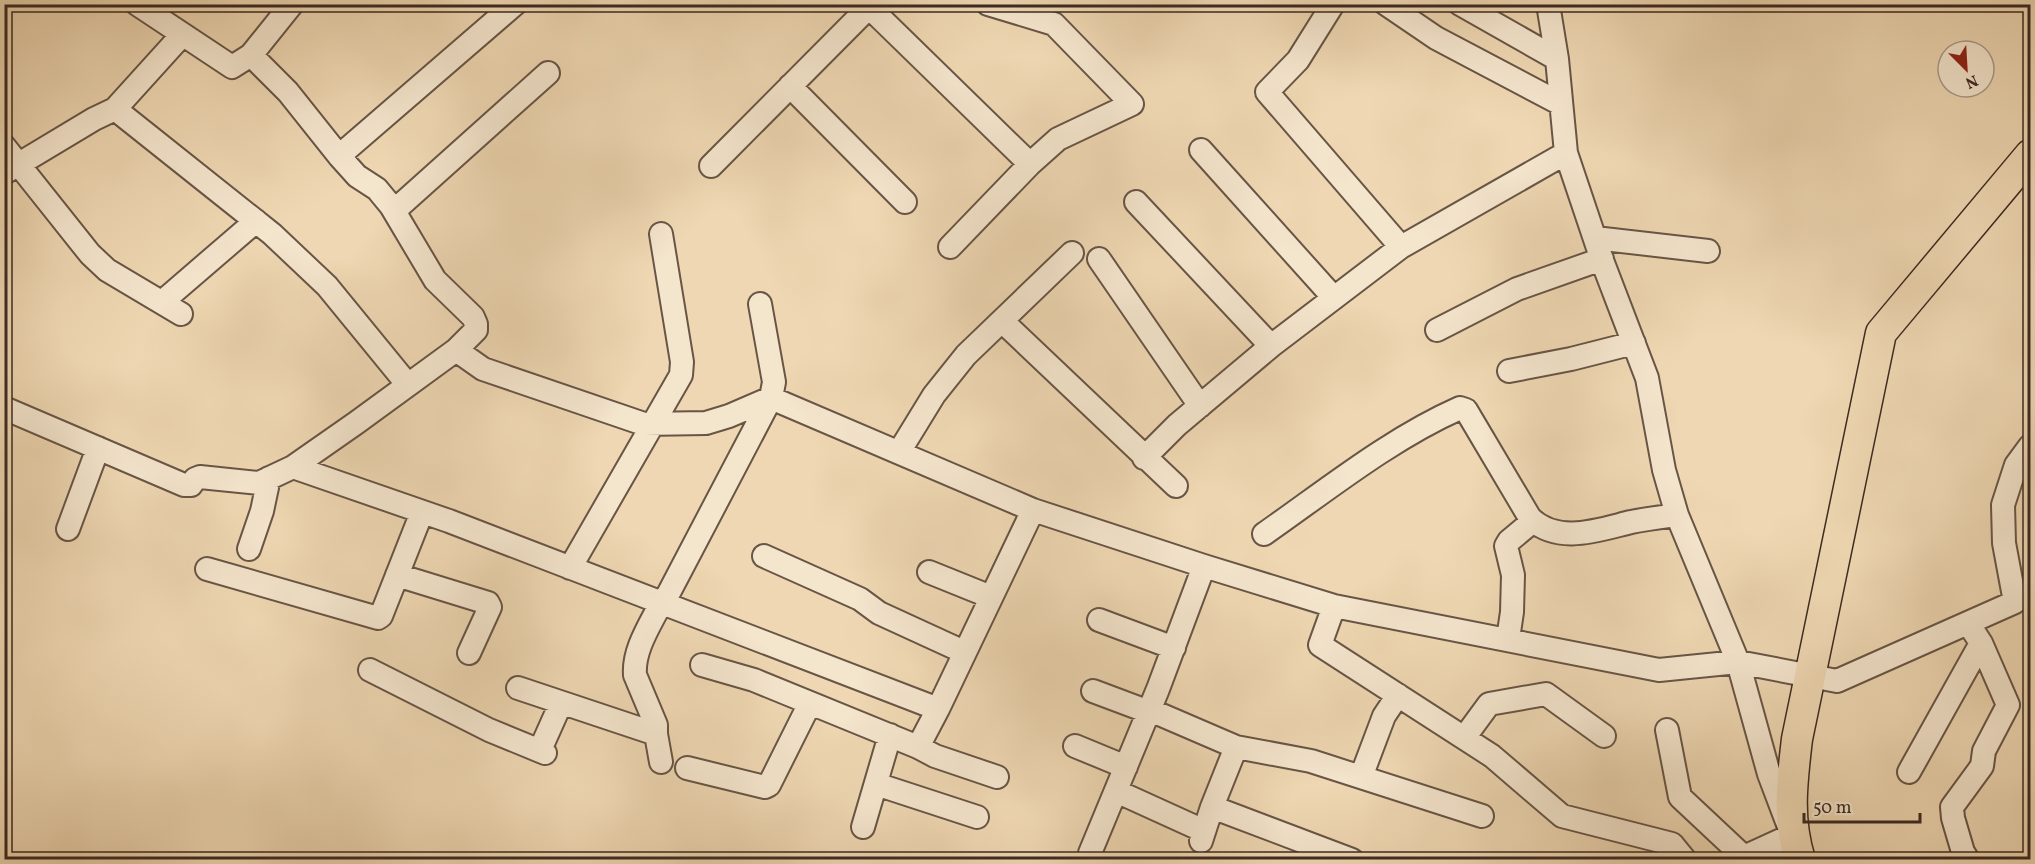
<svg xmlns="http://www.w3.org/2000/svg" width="2035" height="864" font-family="Vollkorn,serif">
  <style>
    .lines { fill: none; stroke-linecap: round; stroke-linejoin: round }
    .minor-casing { stroke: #685546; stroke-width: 26 }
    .major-casing { stroke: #3c2a22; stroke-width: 33 }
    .minor { stroke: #f4e5cd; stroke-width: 22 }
    .major { stroke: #eed7b2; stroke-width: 30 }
  </style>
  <rect width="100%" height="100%" fill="#eed7b2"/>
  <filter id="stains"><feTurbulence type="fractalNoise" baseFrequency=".00333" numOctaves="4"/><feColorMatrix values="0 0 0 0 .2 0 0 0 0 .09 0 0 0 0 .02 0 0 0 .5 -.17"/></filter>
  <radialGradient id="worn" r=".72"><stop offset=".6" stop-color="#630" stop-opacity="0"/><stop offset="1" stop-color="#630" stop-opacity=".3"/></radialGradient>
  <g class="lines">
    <g class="minor-casing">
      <path id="minor" d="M137,4L232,67L251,55L292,4
        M1333,4L1298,60L1267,92L1401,247
        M1386,4L1436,38L1561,104
        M1460,4L1557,59
        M1548,4L1557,59L1566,153L1603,263L1647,378L1664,470L1677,515L1738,662L1769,774L1792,835L1744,857L1680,797L1667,730
        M869,7L1030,164
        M182,35L115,109L272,234L327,286L408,385
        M790,86L905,202
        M4,146L90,254L107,270L181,314
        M1201,150L1334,298
        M339,156L515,4
        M711,166L872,4
        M4,173L94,119L115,109
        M1136,202L1271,346
        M394,211L548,73
        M1595,238L1708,251
        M950,247L1030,164L1058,139L1132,104L1054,24L988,4
        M1099,259L1200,406
        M162,302L256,221
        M1002,321L1176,486
        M1437,330L1517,289L1602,259
        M456,350L483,369L644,424L706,423L729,416L771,398L1033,510
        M1509,371L1571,359L1634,343
        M4,408L184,485H191L195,479L200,477L259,483L293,467L356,423L456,350L476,330V324L473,317L435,280L391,206L377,189L357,176L339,156L288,92L251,55
        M899,452L934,395L966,355L1072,253
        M1144,458L1177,425L1271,346L1401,247L1566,153
        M293,467L449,521L938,709L1033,510L1204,566L1334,606L1659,670L1738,662L1837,681L2015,602L2004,543L2003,505L2016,465L2030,446
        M68,529L98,448
        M1264,534C1327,490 1390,439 1460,408L1466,410L1530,518C1558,545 1598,530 1631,522C1646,519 1662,517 1677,515
        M249,549L262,511L269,478
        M764,556L860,599L879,613L964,652
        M570,568L681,375L682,362L661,234
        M207,569L378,618L381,616L422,512
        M929,572L991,597
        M397,575L488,603L490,607L469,653
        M663,604L771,398L774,382L760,304
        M1334,606L1320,645L1492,756L1562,816L1672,844L1685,860
        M1099,620L1174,648
        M1508,639L1512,612L1513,575L1506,546L1509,541L1533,521
        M702,665L754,680L918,747L938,709
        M370,670L489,730L545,753
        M518,688L656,734V725L635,675C633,650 650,625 661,603
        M1093,691L1149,712
        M1150,710L1236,747L1311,761L1482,816
        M656,734L661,762
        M1464,738L1489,704L1546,694L1604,736
        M1075,746L1126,767
        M918,747L935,756L997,777
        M540,750L561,703
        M687,768L765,787L769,785L810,703
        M1909,772L1981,643
        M1361,777L1384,716L1398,695
        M876,784L977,817
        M1116,791L1204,831
        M1212,807L1352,860
        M863,827L890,735
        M1201,841L1212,807L1236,747
        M1090,853L1158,689L1204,566
        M1968,860L1963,852L1953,818L1952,807L1982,766L1984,751L2008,705L1981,643L1968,623"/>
    </g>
    <g class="major-casing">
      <path id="major" d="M1800,860C1787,818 1792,782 1797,739L1881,333L2030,155"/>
    </g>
    <use href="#minor" class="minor"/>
    <use href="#major" class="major"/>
  </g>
  <rect width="2035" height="864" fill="none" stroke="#eed7b2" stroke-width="24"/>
  <rect x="6" y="6" width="2023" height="852" fill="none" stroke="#3c2a22" stroke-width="3"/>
  <rect x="12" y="12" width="2011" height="840" fill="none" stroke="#3c2a22" stroke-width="1.5"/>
  <g transform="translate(1966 69) rotate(156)"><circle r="28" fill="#f4e5cd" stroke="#aa9a89" stroke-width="1.5"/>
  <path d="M0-4.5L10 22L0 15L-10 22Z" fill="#8f2418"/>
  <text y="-9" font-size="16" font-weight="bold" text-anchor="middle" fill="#3c2a22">N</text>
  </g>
  <path d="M1804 813v9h116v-9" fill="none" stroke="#3c2a22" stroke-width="3"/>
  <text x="1813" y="813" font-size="18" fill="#3c2a22" stroke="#f4e5cd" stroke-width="4.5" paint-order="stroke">50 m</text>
  <rect width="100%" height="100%" filter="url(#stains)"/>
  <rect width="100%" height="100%" fill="url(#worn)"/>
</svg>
